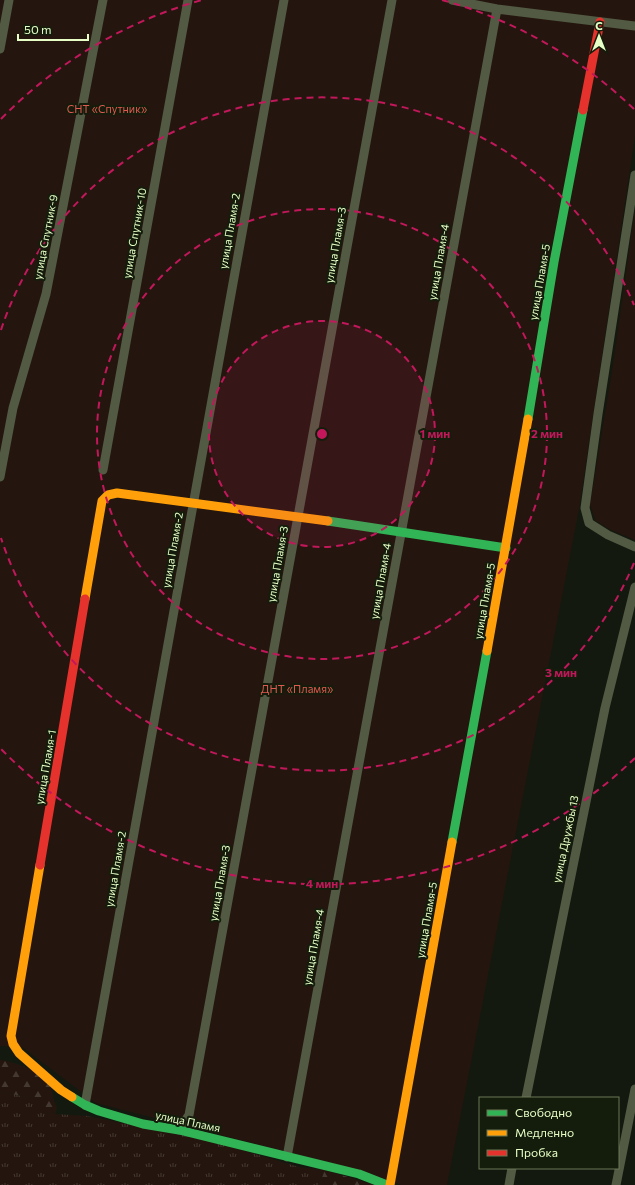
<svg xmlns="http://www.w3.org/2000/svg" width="635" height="1185" font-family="Commissioner,sans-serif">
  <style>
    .grass { fill: url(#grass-tufts) }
    .forest { fill: url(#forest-firs) }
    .garden { fill: #24160e }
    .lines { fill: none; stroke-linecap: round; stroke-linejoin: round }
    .street { stroke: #525a43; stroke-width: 9 }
    .fast { stroke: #30b455; stroke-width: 9 }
    .slow { stroke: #ff9f0a; stroke-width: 9 }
    .jam { stroke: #e5322d; stroke-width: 9 }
    .ring { fill: none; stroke: #c2185b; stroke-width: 2; stroke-dasharray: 7 5 }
    .labels { text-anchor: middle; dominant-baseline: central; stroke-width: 4; stroke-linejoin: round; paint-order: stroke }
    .park-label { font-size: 11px; fill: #e15a51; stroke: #141d0b }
    .street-label { font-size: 11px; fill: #e7ffc7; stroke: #141d0b }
    .centre { fill: #c2185b; stroke: #141d0b; stroke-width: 2 }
    .ring-label { font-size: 12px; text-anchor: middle; font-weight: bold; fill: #c2185b; stroke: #141d0b; stroke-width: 4; stroke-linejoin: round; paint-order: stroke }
  </style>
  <defs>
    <pattern id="grass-tufts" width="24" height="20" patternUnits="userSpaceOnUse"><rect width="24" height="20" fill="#24160e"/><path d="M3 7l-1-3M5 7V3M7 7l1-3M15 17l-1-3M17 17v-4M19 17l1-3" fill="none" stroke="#443930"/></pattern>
    <pattern id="forest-firs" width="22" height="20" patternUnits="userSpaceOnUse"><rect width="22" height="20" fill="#24160e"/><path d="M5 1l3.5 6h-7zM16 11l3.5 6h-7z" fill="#443930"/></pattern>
  </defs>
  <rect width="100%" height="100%" fill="#14190f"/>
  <path class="grass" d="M0,1092L38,1099L45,1112L55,1114L87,1116L204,1139L299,1167L325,1170L319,1185H0Z"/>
  <path class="forest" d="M0,1060C14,1062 42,1071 49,1084C54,1092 52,1100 57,1107L55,1114L45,1112L38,1099L0,1092Z
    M325,1170L374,1185H319Z"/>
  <path class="garden" d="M0,0H635V136L579,509L447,1185H401L357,1170L96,1103L22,1047L0,1046Z
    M635,209V540L611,530L596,521L590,505L613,365Z"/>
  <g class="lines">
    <path class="street" d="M452,0L497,9L635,26
      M0,49L9,0
      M635,175L598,414L585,508L589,523L608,535L635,547
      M103,470L188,0
      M0,477L13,408L46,294L103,0
      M526,1098L605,708L635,587
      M85,1105L284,0
      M179,1130L189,1115L392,0
      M287,1157L497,9
      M509,1185L512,1168
      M616,1185L635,1089"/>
    <path class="fast" d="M528,419L554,262L583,110
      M328,521L506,548
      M452,842L487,651
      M72,1097L85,1105L99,1111L143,1124L179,1130L359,1174L387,1185"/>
    <path class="slow" d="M85,599L102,501L108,495L117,493L328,521
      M487,651L528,419
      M40,865L11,1036L13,1044L19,1053L61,1090L72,1097
      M390,1185L452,842"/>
    <path class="jam" d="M583,110L600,22
      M40,865L85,599"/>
  </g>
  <circle cx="322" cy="434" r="113" fill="#c2185b" fill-opacity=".12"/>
  <g class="ring">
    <circle cx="322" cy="434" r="113"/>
    <circle cx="322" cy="434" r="225"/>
    <path d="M634 563A338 338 0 0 1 1 538M1 330A338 338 0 0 1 634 305"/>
    <path d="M635 758A450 450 0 0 1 1 749M1 119A450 450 0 0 1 202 0M442 0A450 450 0 0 1 635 110"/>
  </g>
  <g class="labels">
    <g class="park-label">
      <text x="107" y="108">СНТ «Спутник»</text>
      <text x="297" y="688">ДНТ «Пламя»</text>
    </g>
    <g class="street-label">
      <text transform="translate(229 231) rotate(-80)">улица Пламя-2</text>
      <text transform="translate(134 233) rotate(-80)">улица Спутник-10</text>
      <text transform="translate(45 237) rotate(-79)">улица Спутник-9</text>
      <text transform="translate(335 245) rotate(-80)">улица Пламя-3</text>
      <text transform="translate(438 262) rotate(-80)">улица Пламя-4</text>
      <text transform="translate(539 282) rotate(-80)">улица Пламя-5</text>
      <text transform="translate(172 550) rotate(-80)">улица Пламя-2</text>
      <text transform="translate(277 564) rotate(-80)">улица Пламя-3</text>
      <text transform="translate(380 581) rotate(-80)">улица Пламя-4</text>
      <text transform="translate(484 601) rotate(-80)">улица Пламя-5</text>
      <text transform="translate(45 767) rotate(-80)">улица Пламя-1</text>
      <text transform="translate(565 839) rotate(-78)">улица Дружбы 13</text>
      <text transform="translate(115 869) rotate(-80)">улица Пламя-2</text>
      <text transform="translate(219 883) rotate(-80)">улица Пламя-3</text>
      <text transform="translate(426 920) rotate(-80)">улица Пламя-5</text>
      <text transform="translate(313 947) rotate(-80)">улица Пламя-4</text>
      <text transform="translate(188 1121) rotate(12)">улица Пламя</text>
    </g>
  </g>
  <circle cx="322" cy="434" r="6" class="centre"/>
  <g class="ring-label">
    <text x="435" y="438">1 мин</text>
    <text x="547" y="438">2 мин</text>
    <text x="561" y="677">3 мин</text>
    <text x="322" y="888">4 мин</text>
  </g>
  <rect x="479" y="1097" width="140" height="72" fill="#141d0b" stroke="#687756"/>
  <rect x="487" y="1110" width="20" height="6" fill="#30b455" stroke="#687756"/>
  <text x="515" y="1117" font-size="12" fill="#e7ffc7">Свободно</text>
  <rect x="487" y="1130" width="20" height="6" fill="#ff9f0a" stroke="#687756"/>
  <text x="515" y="1137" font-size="12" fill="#e7ffc7">Медленно</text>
  <rect x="487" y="1150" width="20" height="6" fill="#e5322d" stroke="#687756"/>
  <text x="515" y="1157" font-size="12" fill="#e7ffc7">Пробка</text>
  <g transform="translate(599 36)" stroke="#141d0b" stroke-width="3" paint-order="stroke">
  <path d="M0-3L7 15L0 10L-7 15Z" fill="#e7ffc7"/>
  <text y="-6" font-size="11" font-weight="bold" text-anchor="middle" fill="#e7ffc7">С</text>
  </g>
  <path d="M18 34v6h70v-6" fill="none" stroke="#e7ffc7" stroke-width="2"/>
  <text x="24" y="34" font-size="12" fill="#e7ffc7" stroke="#141d0b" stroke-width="3" paint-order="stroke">50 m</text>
</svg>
